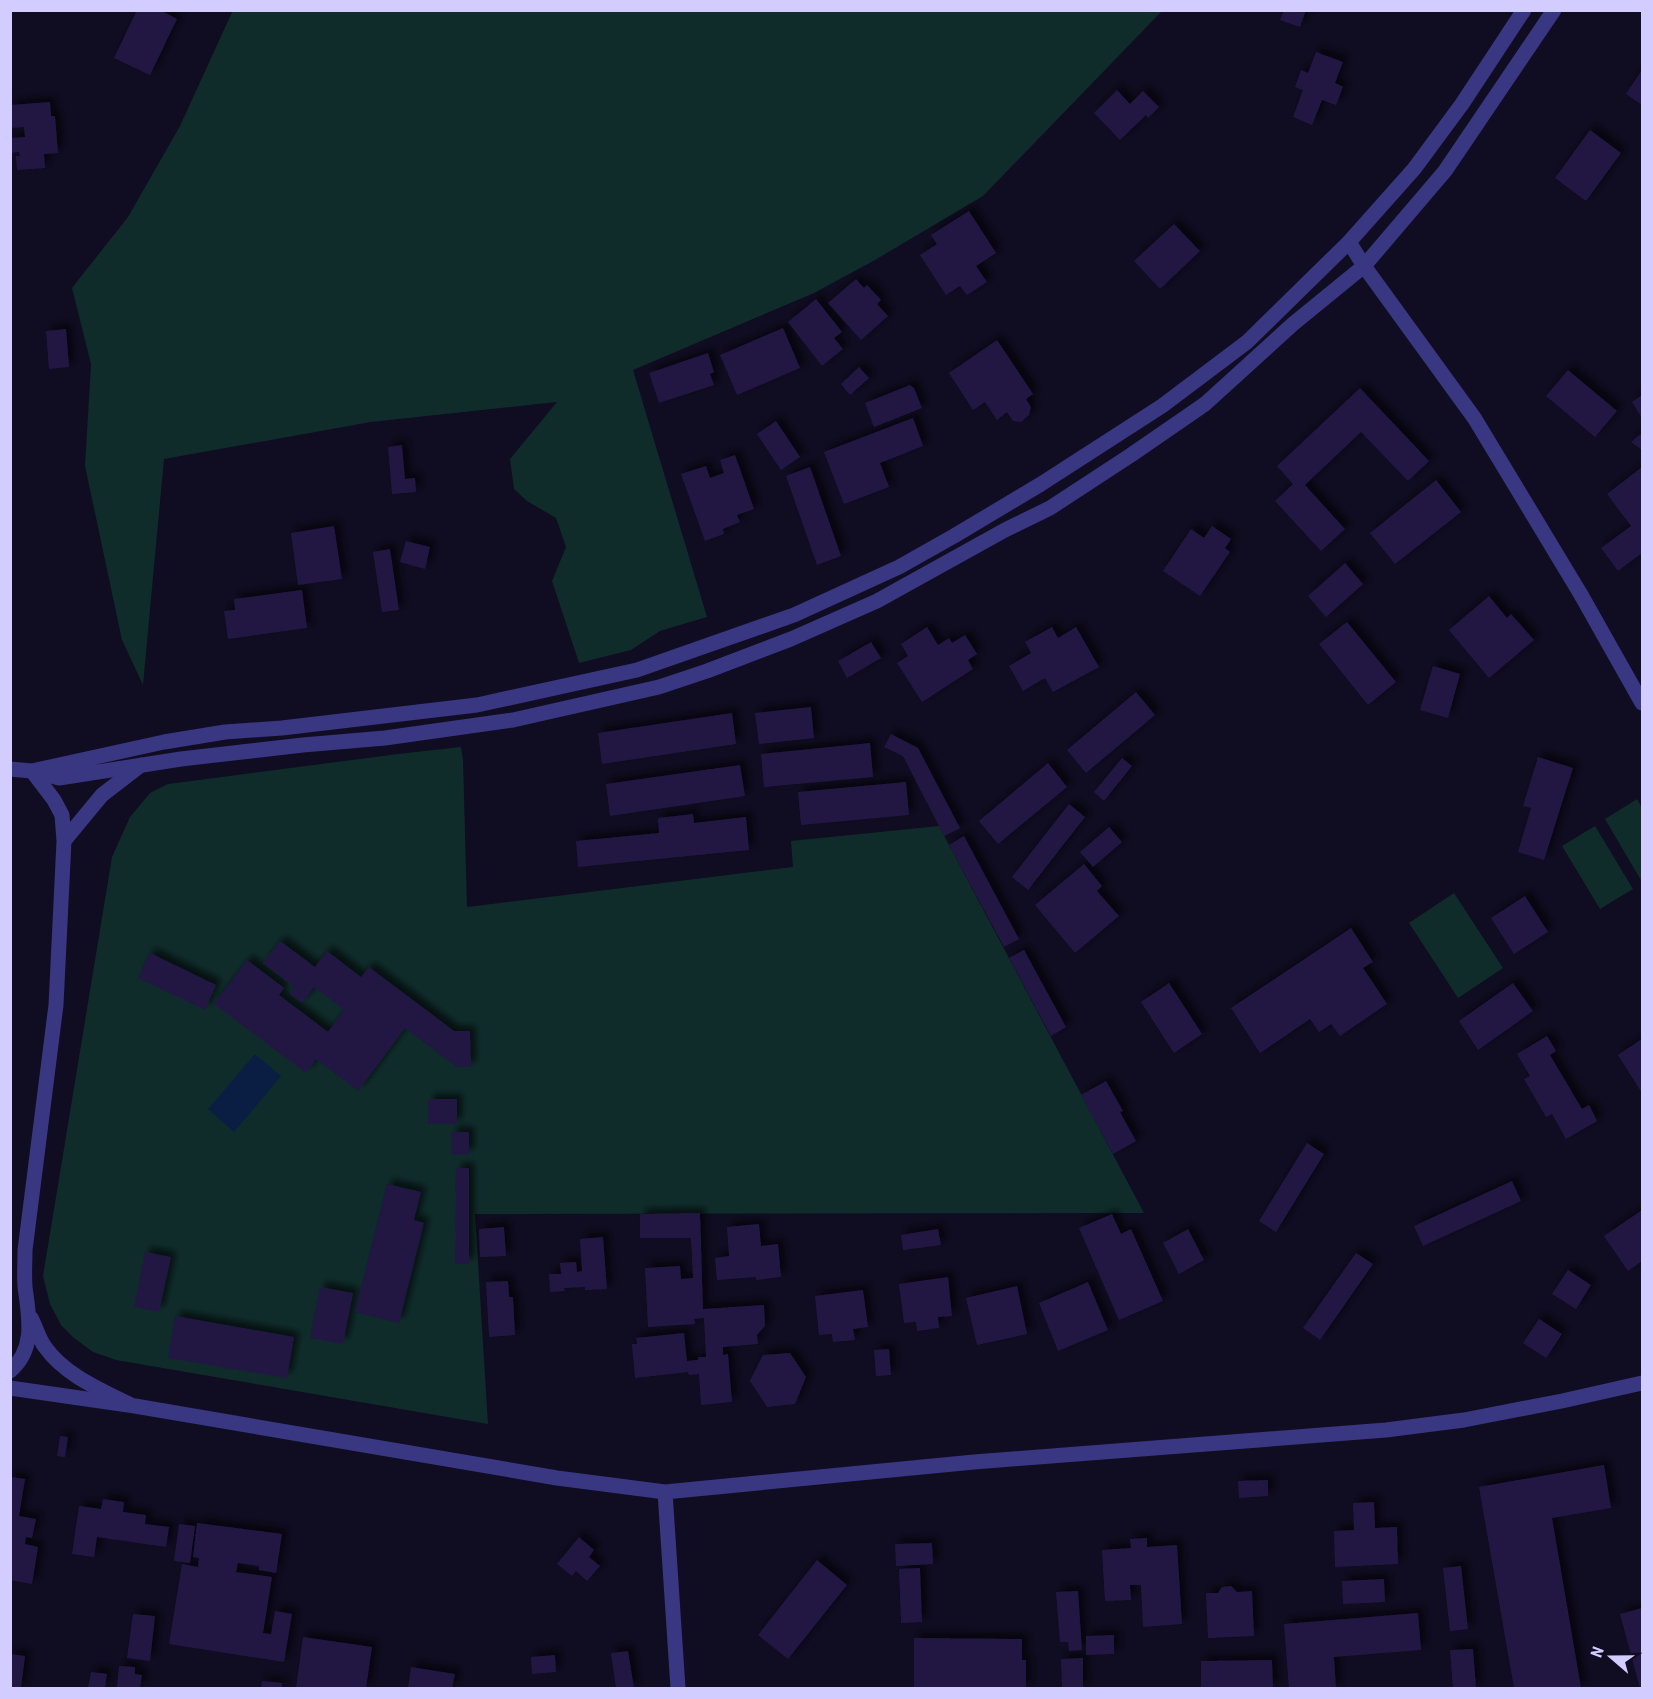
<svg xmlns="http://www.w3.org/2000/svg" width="1653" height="1699" font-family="'Roboto Condensed',sans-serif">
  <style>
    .green { fill: #0f2c2b }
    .water { fill: #0a1e43 }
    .building { fill: #211843; filter: url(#shadow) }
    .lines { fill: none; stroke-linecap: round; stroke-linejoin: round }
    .minor { stroke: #393682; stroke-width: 15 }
    .tertiary { stroke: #393682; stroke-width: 15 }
  </style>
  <defs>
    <filter id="shadow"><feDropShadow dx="5.5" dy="-5.5" stdDeviation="3" flood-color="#0009"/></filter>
  </defs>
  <rect width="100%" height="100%" fill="#100c21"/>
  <path class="green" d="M233,10H1162V11L983,196L875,260L814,293L633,370L707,617L660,631L631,650L579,663L552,581L566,547L556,518L527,501L514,489L510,459L557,402L371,422L164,459L143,685L122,640L85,466L91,364L72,288L128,217L180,126Z
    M461,747L463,760L467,907L793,867L791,841L939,826L1144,1213L475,1214L488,1424L116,1360L93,1352L74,1338L61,1325L50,1304L43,1276L112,857L130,817L150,793L168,784L398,754Z
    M1637,799L1642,808V882L1605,819Z
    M1595,826L1633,889L1600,909L1562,846Z
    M1454,893L1503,968L1458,998L1409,923Z"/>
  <path class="water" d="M255,1054L281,1076L234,1132L208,1109Z"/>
  <path class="building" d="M137,10H160L177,19L150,75L114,58Z
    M1284,10H1306L1300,27L1280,20Z
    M1316,52L1343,62L1335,83L1343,87L1336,105L1322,100L1312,125L1293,117L1303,90L1295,87L1301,70L1308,73Z
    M1642,70V105L1626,94Z
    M1117,90L1130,104L1143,91L1159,107L1148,118L1146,115L1120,140L1094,113Z
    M50,102L51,116H55L58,153L44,154L45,168L17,170L16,156H20L19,152L10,153V138L25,137L24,127L10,128V105Z
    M1590,130L1621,153L1586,201L1555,178Z
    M969,211L996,253L976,266L987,282L967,295L960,286L946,295L920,255L937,244L931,235Z
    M1174,224L1200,251L1160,289L1134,261Z
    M856,279L864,288L867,285L881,300L877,304L888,316L861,340L828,303Z
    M816,299L842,332L834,338L843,349L822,366L788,322Z
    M783,328L800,368L737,395L720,355Z
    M66,329L69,367L49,369L46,331Z
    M997,340L1033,394L1026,399L1031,407L1029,415L1021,422L1013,421L1007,412L997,420L985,402L973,410L949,373Z
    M708,353L714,372L710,374L714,385L659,403L649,373Z
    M859,367L869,378L850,395L841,384Z
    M1568,370L1617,411L1595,437L1546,396Z
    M910,385L914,388L922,408L874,427L865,403Z
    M1360,388L1429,461L1408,481L1361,432L1305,485L1345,529L1321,551L1275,501L1293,484L1277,466Z
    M1642,395V418L1632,402Z
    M913,418L923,446L880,463L889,487L844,504L824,452Z
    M776,421L800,457L781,470L757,434Z
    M1642,433V450L1631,442Z
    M402,445L405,479L415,478L416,492L392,494L388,447Z
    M735,455L754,509L737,515L740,522L723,529L724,534L705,541L681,474L706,466L710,478L724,473L720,460Z
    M810,467L841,556L817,565L786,476Z
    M1642,467V553L1618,571L1601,548L1631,526L1607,494Z
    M1436,480L1461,512L1395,564L1370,533Z
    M334,526L342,579L298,585L291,533Z
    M1212,526L1231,539L1225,548L1230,552L1200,596L1163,571L1191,529L1204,538Z
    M406,541L430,547L425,569L400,562Z
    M390,549L399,610L382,612L373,552Z
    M1345,563L1363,584L1326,617L1308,596Z
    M302,590L307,628L228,639L224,611L235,610L234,599Z
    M1489,596L1507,618L1511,614L1534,640L1489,678L1449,630Z
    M1347,622L1396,682L1368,705L1319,644Z
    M927,627L938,645L949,638L952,643L965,635L977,654L968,660L973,669L922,702L897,663L908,656L901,644Z
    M1052,627L1058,638L1076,627L1099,667L1053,692L1045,678L1023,691L1009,666L1031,653L1025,642Z
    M871,642L881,658L847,678L838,661Z
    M1433,666L1460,674L1448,718L1420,710Z
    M1136,692L1155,715L1086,773L1067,750Z
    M811,707L814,738L759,744L755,713Z
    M732,713L736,744L602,764L598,733Z
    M891,734L918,748L960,828L944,836L903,756L884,747Z
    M870,743L873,777L764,787L761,754Z
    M1538,757L1573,768L1544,860L1518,852L1531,808L1523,806Z
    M1122,758L1132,766L1104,801L1094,792Z
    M1048,763L1067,787L998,844L979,821Z
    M740,765L745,796L610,816L606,784Z
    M906,782L909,815L801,825L798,792Z
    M1069,804L1085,817L1028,890L1012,877Z
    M693,814L694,823L746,817L749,850L578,867L576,841L659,833L658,818Z
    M1109,827L1122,842L1093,867L1080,852Z
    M964,836L1019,939L1004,947L949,845Z
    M1084,864L1102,886L1097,891L1119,916L1075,953L1035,905Z
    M1525,896L1548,932L1514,954L1491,918Z
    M1351,928L1373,962L1363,968L1387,1004L1340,1036L1331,1024L1319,1032L1310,1019L1260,1053L1231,1008Z
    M280,941L315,967L327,951L361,977L369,967L454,1031H470L471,1067H457L405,1028L358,1091L316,1059L306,1073L214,1004L247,960L284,988L279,995L328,1032L344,1010L314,987L302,1003L289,993L294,987L263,963Z
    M1024,950L1066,1027L1051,1036L1009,958Z
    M150,953L216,985L205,1010L138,978Z
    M1169,983L1202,1034L1174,1053L1141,1002Z
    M1513,983L1533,1011L1478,1050L1459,1021Z
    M1547,1036L1556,1051L1550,1055L1582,1109L1589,1105L1597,1121L1566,1139L1552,1114L1546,1117L1524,1079L1530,1076L1517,1054Z
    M1642,1039V1093L1618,1055Z
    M1106,1081L1123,1111L1120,1112L1136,1141L1113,1154L1081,1095Z
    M428,1099H457V1124H428Z
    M451,1132H469V1154L452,1155Z
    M1307,1143L1324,1154L1276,1232L1259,1221Z
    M456,1168H469V1264H455Z
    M1512,1181L1521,1201L1423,1246L1414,1226Z
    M387,1184L421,1192L414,1220L424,1223L399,1323L355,1312Z
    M1642,1210V1261L1628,1271L1604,1236Z
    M700,1213L703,1309L764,1305L765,1326L757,1335L758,1344L723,1347V1355L728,1354L732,1402L701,1405L699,1374L689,1375L688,1372L635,1378L632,1344H637L636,1338L684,1333L687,1361L698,1360V1357H706L704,1318L694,1319L695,1324L648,1327L645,1268L680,1266L681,1279L693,1278L691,1238H640V1214Z
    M1112,1214L1121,1234L1131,1229L1163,1301L1119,1320L1079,1228Z
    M759,1224L761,1246L778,1244L781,1277L756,1280V1277L717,1280L715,1258L729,1256L727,1227Z
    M504,1227L506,1256L480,1257L479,1229Z
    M938,1229L941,1245L903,1250L901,1235Z
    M1188,1229L1204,1260L1179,1274L1163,1243Z
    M603,1237L607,1289L585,1290V1287L564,1288L565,1291L550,1292L549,1274H561L560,1263L576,1262L577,1272L582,1271L580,1239Z
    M145,1252L171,1257L159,1312L134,1307Z
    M1356,1253L1373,1264L1320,1340L1303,1328Z
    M1568,1270L1591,1285L1576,1309L1552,1294Z
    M948,1277L952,1316L938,1317L939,1328L917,1331L916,1322L904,1323L899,1284Z
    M508,1281L509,1297H513L515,1335L489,1337L486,1282Z
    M1088,1282L1108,1330L1058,1351L1039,1303Z
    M1017,1286L1027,1334L977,1345L966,1298Z
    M320,1287L353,1293L343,1344L310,1338Z
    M863,1290L868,1327L853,1329L855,1340L833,1342L832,1334L819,1335L815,1296Z
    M175,1316L294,1337L287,1378L168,1358Z
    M1539,1319L1562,1334L1546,1358L1523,1343Z
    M889,1349L891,1375L876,1376L874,1350Z
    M790,1353L806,1377L795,1404L767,1407L750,1381L763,1355Z
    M60,1436L68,1437L65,1457L57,1456Z
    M1604,1465L1611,1508L1552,1518L1581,1688H1514L1479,1487Z
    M10,1477L25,1479L19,1516L36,1519L32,1538L26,1537L25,1544L38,1547L32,1584L10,1580Z
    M1268,1480V1496L1239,1498L1238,1481Z
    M103,1499L124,1502L123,1512L146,1515L145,1524L169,1527L166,1547L97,1537L94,1557L72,1554L79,1506L101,1509Z
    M1374,1502L1375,1528L1397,1527L1398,1564L1335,1567L1334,1531L1354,1530L1353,1503Z
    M197,1523L282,1534L276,1573L259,1570V1566L238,1563L236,1572L272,1577L263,1633L271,1634L275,1611L292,1614L284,1662L169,1644L182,1564L198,1567L199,1558L193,1557Z
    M179,1524L195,1526L190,1563L174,1561Z
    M579,1537L594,1550L589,1557L600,1566L587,1581L576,1571L572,1576L557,1564Z
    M1147,1538V1547L1177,1545L1182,1624L1143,1627L1141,1585H1130L1131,1600L1105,1601L1102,1550L1131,1548L1130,1539Z
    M932,1543L933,1564L896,1566L895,1544Z
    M817,1560L847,1585L788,1659L758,1635Z
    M1461,1566L1468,1629L1450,1631L1443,1568Z
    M920,1568L922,1622L901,1623L899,1569Z
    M1384,1579L1385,1602L1343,1604L1342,1581Z
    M1231,1586L1237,1592L1252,1591L1254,1636L1208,1638L1206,1593H1218L1222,1587Z
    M1078,1591L1082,1650L1069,1651L1068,1642H1060L1056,1592Z
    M1642,1608V1688H1640L1620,1614Z
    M1418,1613L1421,1650L1334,1657L1336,1688H1289L1284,1624Z
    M133,1614L155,1616L150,1661L127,1658Z
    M1114,1635V1654L1086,1655V1636Z
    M303,1637L372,1647L366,1688H296Z
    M914,1638L1022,1639V1660H1026V1688H914Z
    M1473,1649L1476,1688H1453L1450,1650Z
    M628,1651L634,1688H616L611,1653Z
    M10,1654L25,1656L21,1688H10Z
    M555,1655L556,1672L532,1674L531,1657Z
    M1083,1658V1688H1062L1061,1659Z
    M1272,1660L1273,1688H1201V1661Z
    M119,1666L135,1667V1674L142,1675L140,1688H117Z
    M411,1667L455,1674L452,1688H408Z
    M91,1672L107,1674L105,1688H88Z
    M262,1681L282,1683V1688H261Z"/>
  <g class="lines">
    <path class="minor" d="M1349,242L1364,266L1475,419L1580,593L1642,703
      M64,841L102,795L141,765
      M31,1318C36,1327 39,1339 45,1347C65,1375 99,1389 129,1404
      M10,1371C36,1349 29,1317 25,1287C24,1275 25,1262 25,1250L56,1005L64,841L62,815L54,800L32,771"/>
    <path class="tertiary" d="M10,769L32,771L59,778L181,759L303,745L385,738L513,720L659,687L707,671L791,639L877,601L1005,530L1050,508L1131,455L1205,404L1293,324L1364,266L1445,171L1554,10
      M36,770L164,742L225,732L282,728L477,705L637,670L794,615L899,567L954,536L1041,484L1162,406L1247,342L1349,242L1414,169L1462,104L1524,10
      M10,1388L135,1406L557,1478L665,1492L974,1462L1386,1430L1464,1420L1562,1401L1642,1383
      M665,1492L678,1688"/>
  </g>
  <rect width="1653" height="1699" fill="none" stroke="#d3cdff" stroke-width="24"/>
  <g transform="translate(1611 1657) rotate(290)" stroke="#100c21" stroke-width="4.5" paint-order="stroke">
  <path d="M0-4.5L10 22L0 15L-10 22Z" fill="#d3cdff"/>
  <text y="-9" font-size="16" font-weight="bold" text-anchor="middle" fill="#d3cdff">N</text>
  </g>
</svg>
